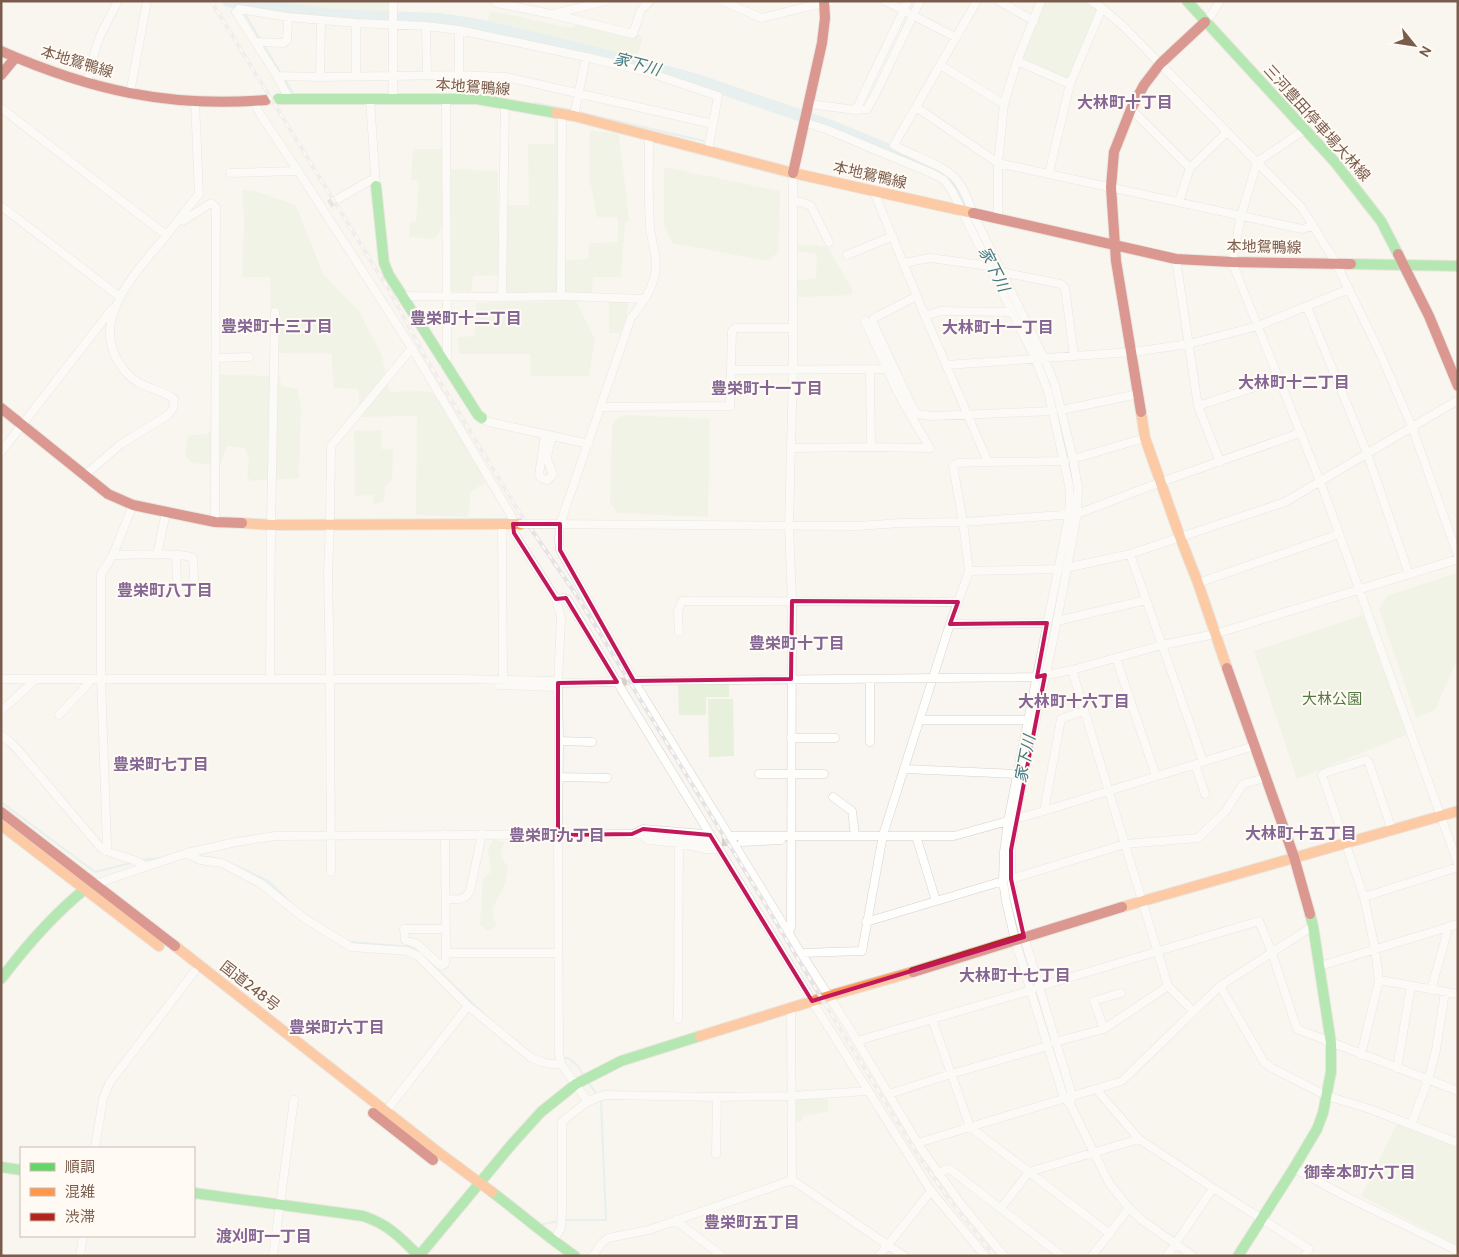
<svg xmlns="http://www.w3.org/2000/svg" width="1459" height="1257" font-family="Cabin,'Noto Sans JP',sans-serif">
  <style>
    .green { fill: #e7f0db }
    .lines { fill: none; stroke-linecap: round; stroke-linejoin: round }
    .stream { stroke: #d0e8ea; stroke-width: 2 }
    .river { stroke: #d0e8ea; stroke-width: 12 }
    .street-tunnel { stroke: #d9cfc7; stroke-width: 8; stroke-dasharray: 8 4; stroke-linecap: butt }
    .street-casing { stroke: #d7d1cb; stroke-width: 9 }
    .fast-casing { stroke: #d9d2cb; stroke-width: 12 }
    .slow-casing { stroke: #d9d2cb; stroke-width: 12 }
    .jam-casing { stroke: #d9d2cb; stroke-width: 12 }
    .street { stroke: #fefefd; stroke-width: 8 }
    .fast { stroke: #63d668; stroke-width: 10 }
    .slow { stroke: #ff974d; stroke-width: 10 }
    .jam { stroke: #b3261e; stroke-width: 10 }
    .rail-casing { stroke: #e6e3e7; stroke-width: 4 }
    .rail { stroke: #fffaf3; stroke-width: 2; stroke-dasharray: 5.5; stroke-linecap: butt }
    .street-bridge-casing { stroke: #d7d1cb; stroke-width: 9; stroke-linecap: butt }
    .street-bridge { stroke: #fefefd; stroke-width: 8 }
    .marked { fill: none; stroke: #c2185b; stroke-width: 4; stroke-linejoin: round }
    .labels { text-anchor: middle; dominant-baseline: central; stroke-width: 4; stroke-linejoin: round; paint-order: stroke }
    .street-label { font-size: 15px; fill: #7a5c4d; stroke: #fffaf3 }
    .park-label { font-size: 15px; fill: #537a41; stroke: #fffaf3 }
    .water-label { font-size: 16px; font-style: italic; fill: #437c86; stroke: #fffaf3 }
    .neighbourhood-label { font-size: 16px; font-weight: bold; fill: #846695; stroke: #fffaf3 }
  </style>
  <rect width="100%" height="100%" fill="#f9f5f0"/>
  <path class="green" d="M236,1H390L389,15L334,13Z
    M1046,1H1086L1096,7L1097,10L1070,76L1065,78L1026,60L1023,57Z
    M491,11L571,28L579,24L630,37L638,34L643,38L636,59L486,24Z
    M560,120L559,293H505L506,205H529L528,144H554L555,121Z
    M590,130L619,134L629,220L625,223L621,277H593L592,294L564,292L565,260L588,259L589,243L618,242V218L597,217L589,175Z
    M413,149H442V228L435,239L409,237L410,222L416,221L419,181L411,180Z
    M664,167L780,191L779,251L768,261L672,243L664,225Z
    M451,169L498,171L499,275L473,276L471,292L450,291Z
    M242,190L255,191L296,205L323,274L359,311L382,356L389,392L420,391L435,393L486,482L471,492L468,517L416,515L417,416L359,417V389L333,388L332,354L271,353L270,277H242L244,219Z
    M796,245L827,246L852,289V295L799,297L795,281L816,278L817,254L796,251Z
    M576,301L595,339L589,376H531L530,354H459L458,337L475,336L476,303Z
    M609,301H628L627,316L620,333H609Z
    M220,375L280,376L281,386L297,389L301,406L299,478L250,481L247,474L249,459L245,448L227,446L220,466L192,463L185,455L188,436L206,434L220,424Z
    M629,415L710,419L708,517L617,513L610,503L612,425L619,417Z
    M382,430L381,449L393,450L392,480L385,488L384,501L374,504L373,495L355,496L354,431Z
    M1456,573L1458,577V658L1435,710L1416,717L1379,609L1387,596Z
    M1363,615L1402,720L1406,735L1297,779L1254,651Z
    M729,683V697H706V715H679L678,685Z
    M708,699H733L734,756L709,757Z
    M493,839L505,842L500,852L502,858L508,867C507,883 500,895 492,908L496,926L487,931L480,924L483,878L491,872L488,851Z
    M795,1099H828V1111L804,1116L801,1122L795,1120Z
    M1397,1124L1458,1148V1246L1361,1196Z"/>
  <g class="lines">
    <path class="stream" d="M244,12L260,40
      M263,44L281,74
      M284,78L294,95
      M352,95H389
      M534,103L573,110
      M578,112L704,141
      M1,802L95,872L131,863
      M203,857L216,858
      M141,860L161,858
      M225,861L268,881L292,904
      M305,914L314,920
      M350,942L411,947L416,951
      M429,962L489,1019
      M562,1059L568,1058L577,1065L584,1076
      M588,1082L597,1095
      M565,1220H606L601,1102L599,1099
      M543,1224L560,1221"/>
    <path class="river" d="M228,1L333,15L439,19L484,26L596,53L694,79L831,126L942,172L949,178L956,190L1043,367L1055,400L1073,486L1074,500L1071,522
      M1038,688L1059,583
      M1007,863C1007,884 1010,903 1016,923L1051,1046L1066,1089"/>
    <path class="street-tunnel" d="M329,204L338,199
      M619,682L634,681
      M710,842H742"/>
    <g class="street-casing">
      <path id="street" d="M495,1L496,3L551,14L633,34L641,10L650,1
        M723,1L761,18L831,1
        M885,1L955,37
        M977,1L894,145C901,150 911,153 919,157C953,172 961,177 973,214L1044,358L1055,385L1073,459L1078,488L1077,514L1057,621L1015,819L1011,850V879L1014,898L1024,937L1072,1095L1070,1104
        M999,1L1034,21
        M1091,1L1102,8L1123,26L1302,208L1336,263L1380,353L1412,427L1458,556
        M553,14L605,1
        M1205,22L1212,14L1220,1
        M426,26L427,76
        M459,30V75
        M256,42L284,43L287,40L288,17
        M1017,61L1070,84
        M940,65L1004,104
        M277,76L320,77L459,75L506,77L713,124
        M356,76V23
        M320,77L321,20
        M87,82L97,44L102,32L118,1
        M130,93L147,1
        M289,99L277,76L236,12L239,9L288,17L356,23L426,26L459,30L586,57L644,71L718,96L708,151
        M393,99V1
        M370,100L376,186
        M254,102L260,114L298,171L322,208L412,348L512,517L514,533L556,599L561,617L558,683L559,741L558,835L559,1053L561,1064L588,1102
        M809,104L856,110L867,109L874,97L920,1
        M916,107L998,163L1302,229L1313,226
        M1,108L166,235
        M1131,109L1190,168
        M856,110L908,1
        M574,116L586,57
        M804,122L828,130L931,173L944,180L952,191L1035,358L1048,391L1069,485L1070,499L1069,515L1008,821L1004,852L1003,881L1006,901L1015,940L1064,1098L1070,1104L1109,1183L1129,1208L1143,1221L1193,1256
        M1306,129L1257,162L1241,216L1232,262L1323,489L1458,864
        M649,136C649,167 648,198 650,228C652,244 658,258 655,274C652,291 641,305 631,318L560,524L559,539L560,550L634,681L801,953L847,1024L920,1147L961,1204L1004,1256
        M230,173L298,171
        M1049,173L1070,84L1102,8
        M338,199L369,181L375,179
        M793,201L801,202L811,206L829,242
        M1179,202L1190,168L1227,132
        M1,206L120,297
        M180,218L183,221L211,203L216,207L215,522
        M998,219V163L1004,104L1017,61L1041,1
        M847,255L893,236
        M1176,259L1198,406L1220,462
        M904,263L930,258L989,266
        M1001,272L1061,284L1065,288L1074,356
        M401,296L502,297L561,296L645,299
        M561,296L562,114
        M917,296L874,318L872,321L911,404L917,414L932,416L1053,411
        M502,297L505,103
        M1307,307L1367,453L1409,574
        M925,316L940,311L1012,312
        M865,321L898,393L908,411
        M215,358L249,357
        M444,364L447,358L446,99
        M946,365L1132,352L1189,344L1258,326L1349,289
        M731,370L887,369
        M870,370L871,447
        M1198,406L1279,379
        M601,407L730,406L732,331L735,328H792
        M1062,410L1138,394
        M482,418L489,422L589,444
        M545,435L539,475C541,479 544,480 548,480L553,474L547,459L548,452L552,437
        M791,448L871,447L930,448L908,411L914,409
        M1,452L112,309
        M1073,459L1145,438
        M988,462L1065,461
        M85,475L121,444L168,415L173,408L174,399C157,387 140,389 125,371C86,326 132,276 161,242C174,226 186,210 199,194L195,102
        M502,524L503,676
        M542,524L858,526L901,523L963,522L1077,514L1161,482L1300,433
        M1130,554L1203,761
        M113,555C129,555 181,552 193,558L194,583L193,585L180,586L177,584L176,555
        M157,555L166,512
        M1066,568L1130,554L1285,502L1458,400
        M969,571L1058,569
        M1198,583L1339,534
        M556,599L564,598L568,600L617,682L812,1001L931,1191L985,1256
        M1057,621L1146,600
        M950,624L1047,623
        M679,632L678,611L682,601L958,602
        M1116,658L1156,776
        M1072,670L1168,986L1193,1011
        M1,679H462L555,681L558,683L618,682
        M270,679L271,525L275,312
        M634,681L1037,677L1072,670L1162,645L1215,634L1458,559
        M499,685L554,687L558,683
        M1,711L36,679
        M59,715L88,684L91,679
        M921,720H1028
        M1,735L10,742L18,750L101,848C115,857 133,856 146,867
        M791,738H835
        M559,741L592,742
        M870,742V679
        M1195,764L1205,794
        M905,769L1017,774
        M759,774H824
        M559,777L607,778
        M833,797L852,811L855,836
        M1044,811L1061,719L1083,711
        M635,833L643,829L704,834L709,833
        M445,834L446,953L445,964L441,966L417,944L405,940L404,929H445
        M730,836H954L1044,811L1254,746
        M916,836L936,901
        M645,838L648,840L679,843L705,849H719
        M742,842L781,840
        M106,851L107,847L101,679V574L113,555L133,505
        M187,853L200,860L222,863L260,883L304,918L351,947L407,951L418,956L468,1006L530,1057C541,1062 549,1065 561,1064
        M331,872L330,679L328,572L330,525L331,446L412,348
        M1011,879L1125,844L1198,838L1225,812L1243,784L1265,778
        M95,884L187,853L236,842L275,836L632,834L682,837L708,842
        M1364,897L1458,867
        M446,899C457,899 463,902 470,891L482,834
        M866,922L1003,881
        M789,933L791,927L792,601L789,526L793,370V173
        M446,953H558
        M801,953L862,951L883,835L950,624L969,571L963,522L953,466L957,463L988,462L925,316L874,192
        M1320,966L1458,924
        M1379,980L1458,994
        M1220,986L1264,1062L1272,1068L1327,1096L1370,1109L1458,1143
        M1038,987L1259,921L1272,953L1297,1029L1458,1091
        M1431,990L1449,926
        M791,1008L792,1180
        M678,1019L679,843
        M932,1019L970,1127L1122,1081L1220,986L1313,926
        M1104,1029L1094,1001L1121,993
        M857,1041L1032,990
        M1055,1042L1104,1029L1168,986
        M1361,1055L1379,980L1375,949L1364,897L1322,775L1324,773L1366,760L1369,763L1392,830
        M1397,1068L1411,986
        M1096,1089L1139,1139L1213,1188L1309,1249L1305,1256
        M889,1094L951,1074L1048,1046
        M386,1111L468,1006
        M1411,1125L1428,1080L1436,1050L1445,992
        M918,1143L970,1127L1110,1234
        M95,1148L103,1099L110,1082L194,972
        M716,1154L717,1097
        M1294,1168L1343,1195L1458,1251
        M938,1173L947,1169L951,1170L1062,1256
        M792,1180L904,1256
        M1001,1208L1029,1172L1139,1139
        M675,1220L722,1256
        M553,1241L561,1228L562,1211V1122C575,1111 588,1099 605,1095L717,1097L791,1096L868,1091
        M80,1256L83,1236
        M273,1256L294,1100
        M593,1256L601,1244L608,1238L649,1230L792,1180
        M879,1256L931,1191
        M1092,1256L1129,1208
        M1167,1256L1213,1188"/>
    </g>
    <g class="fast-casing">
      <path id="fast" d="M1187,1L1334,161L1381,221L1398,254
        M278,99H477L556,113
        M376,186L384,263L389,275L478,415L482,418
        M1351,264L1458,266
        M1,979C26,946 53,915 85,889
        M1,1167L21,1170
        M492,1192C520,1213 546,1236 575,1256
        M194,1193L363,1216C388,1224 401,1238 419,1256
        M419,1256L512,1144L541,1112L576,1084L621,1061L700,1036
        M1238,1256L1294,1168L1317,1129L1323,1113L1331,1072V1043L1313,926L1310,914"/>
    </g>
    <g class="slow-casing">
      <path id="slow" d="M556,113L574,116L793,173L973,213
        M1141,412L1145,438L1180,537L1198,583L1227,668
        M242,523L271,525L521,524
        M1,825L159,946
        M1122,907L1458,811
        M175,946L434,1149L492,1192
        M700,1036L829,996L913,972"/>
    </g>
    <g class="jam-casing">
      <path id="jam" d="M1,51C90,90 169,108 266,100
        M1,75L15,58
        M793,173L822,43L825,18L824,1
        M973,213L1176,259L1232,262L1351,264
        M1398,254L1429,316L1458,386
        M1,408L108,494L133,505L215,522L242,523
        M1141,412L1116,261L1111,187L1114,152L1131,109L1144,85L1160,64L1205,22
        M1227,668L1294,857L1310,914
        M1,812L175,946
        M913,972L1122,907
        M373,1113L433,1160"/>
    </g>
    <use href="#street" class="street"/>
    <use href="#fast" class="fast"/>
    <use href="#slow" class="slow"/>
    <use href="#jam" class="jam"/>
    <g class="rail-casing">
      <path id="rail" d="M211,1L387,287
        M384,281L427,360L516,507L577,596L761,897L817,991L916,1152L951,1202L995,1256"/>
    </g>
    <use href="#rail" class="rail"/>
    <g class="street-bridge-casing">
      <path id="street-bridge" d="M521,524H542"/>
    </g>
    <use href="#street-bridge" class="street-bridge"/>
  </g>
  <path d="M0 0H1459V1257H0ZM513,524H560V550L634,681L791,679L792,601L958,602L950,624L1047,623L1037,677L1045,675L1011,850V879L1024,937L812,1001L710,835L643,829L632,834L558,835V683L617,682L566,598L556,599L514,533Z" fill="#f9f5f0" fill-opacity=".55" fill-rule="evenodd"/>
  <path class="marked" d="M513,524H560V550L634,681L791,679L792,601L958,602L950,624L1047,623L1037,677L1045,675L1011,850V879L1024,937L812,1001L710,835L643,829L632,834L558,835V683L617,682L566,598L556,599L514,533Z"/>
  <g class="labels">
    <g class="street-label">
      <text transform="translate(77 62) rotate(17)">本地鴛鴨線</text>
      <text transform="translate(473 87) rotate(4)">本地鴛鴨線</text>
      <text transform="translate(1317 123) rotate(48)">三河豊田停車場大林線</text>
      <text transform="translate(870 175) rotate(13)">本地鴛鴨線</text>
      <text transform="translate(1264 247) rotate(1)">本地鴛鴨線</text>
      <text transform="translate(250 986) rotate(38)">国道248号</text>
    </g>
    <g class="park-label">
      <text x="1332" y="699">大林公園</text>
    </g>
    <g class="water-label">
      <text transform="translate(637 64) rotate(15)">家下川</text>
      <text transform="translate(994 269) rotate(63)">家下川</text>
      <text transform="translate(1025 759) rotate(-79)">家下川</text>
    </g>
    <g class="neighbourhood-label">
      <text x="1125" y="102">大林町十丁目</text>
      <text x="466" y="318">豊栄町十二丁目</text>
      <text x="277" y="326">豊栄町十三丁目</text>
      <text x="998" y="327">大林町十一丁目</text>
      <text x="1294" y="382">大林町十二丁目</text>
      <text x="767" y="388">豊栄町十一丁目</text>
      <text x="165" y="590">豊栄町八丁目</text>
      <text x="797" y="643">豊栄町十丁目</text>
      <text x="1074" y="701">大林町十六丁目</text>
      <text x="161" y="764">豊栄町七丁目</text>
      <text x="1301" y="833">大林町十五丁目</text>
      <text x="557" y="835">豊栄町九丁目</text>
      <text x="1015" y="975">大林町十七丁目</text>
      <text x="337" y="1027">豊栄町六丁目</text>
      <text x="1360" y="1172">御幸本町六丁目</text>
      <text x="752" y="1222">豊栄町五丁目</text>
      <text x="264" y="1236">渡刈町一丁目</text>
    </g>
  </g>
  <rect width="1459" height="1257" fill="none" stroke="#7a5c4d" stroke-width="5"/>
  <rect x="20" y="1147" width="175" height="90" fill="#fffaf3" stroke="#cabbb1"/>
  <rect x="30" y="1163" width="25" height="8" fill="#63d668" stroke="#cabbb1"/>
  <text x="65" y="1172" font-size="15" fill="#7a5c4d">順調</text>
  <rect x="30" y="1188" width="25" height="8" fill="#ff974d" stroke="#cabbb1"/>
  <text x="65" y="1197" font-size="15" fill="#7a5c4d">混雑</text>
  <rect x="30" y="1213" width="25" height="8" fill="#b3261e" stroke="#cabbb1"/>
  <text x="65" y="1222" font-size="15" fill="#7a5c4d">渋滞</text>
  <g transform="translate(1414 45) rotate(120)" stroke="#fffaf3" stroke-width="4" paint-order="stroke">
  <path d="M0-4L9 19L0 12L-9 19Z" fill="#7a5c4d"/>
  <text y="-8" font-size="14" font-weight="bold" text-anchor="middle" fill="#7a5c4d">N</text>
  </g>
</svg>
